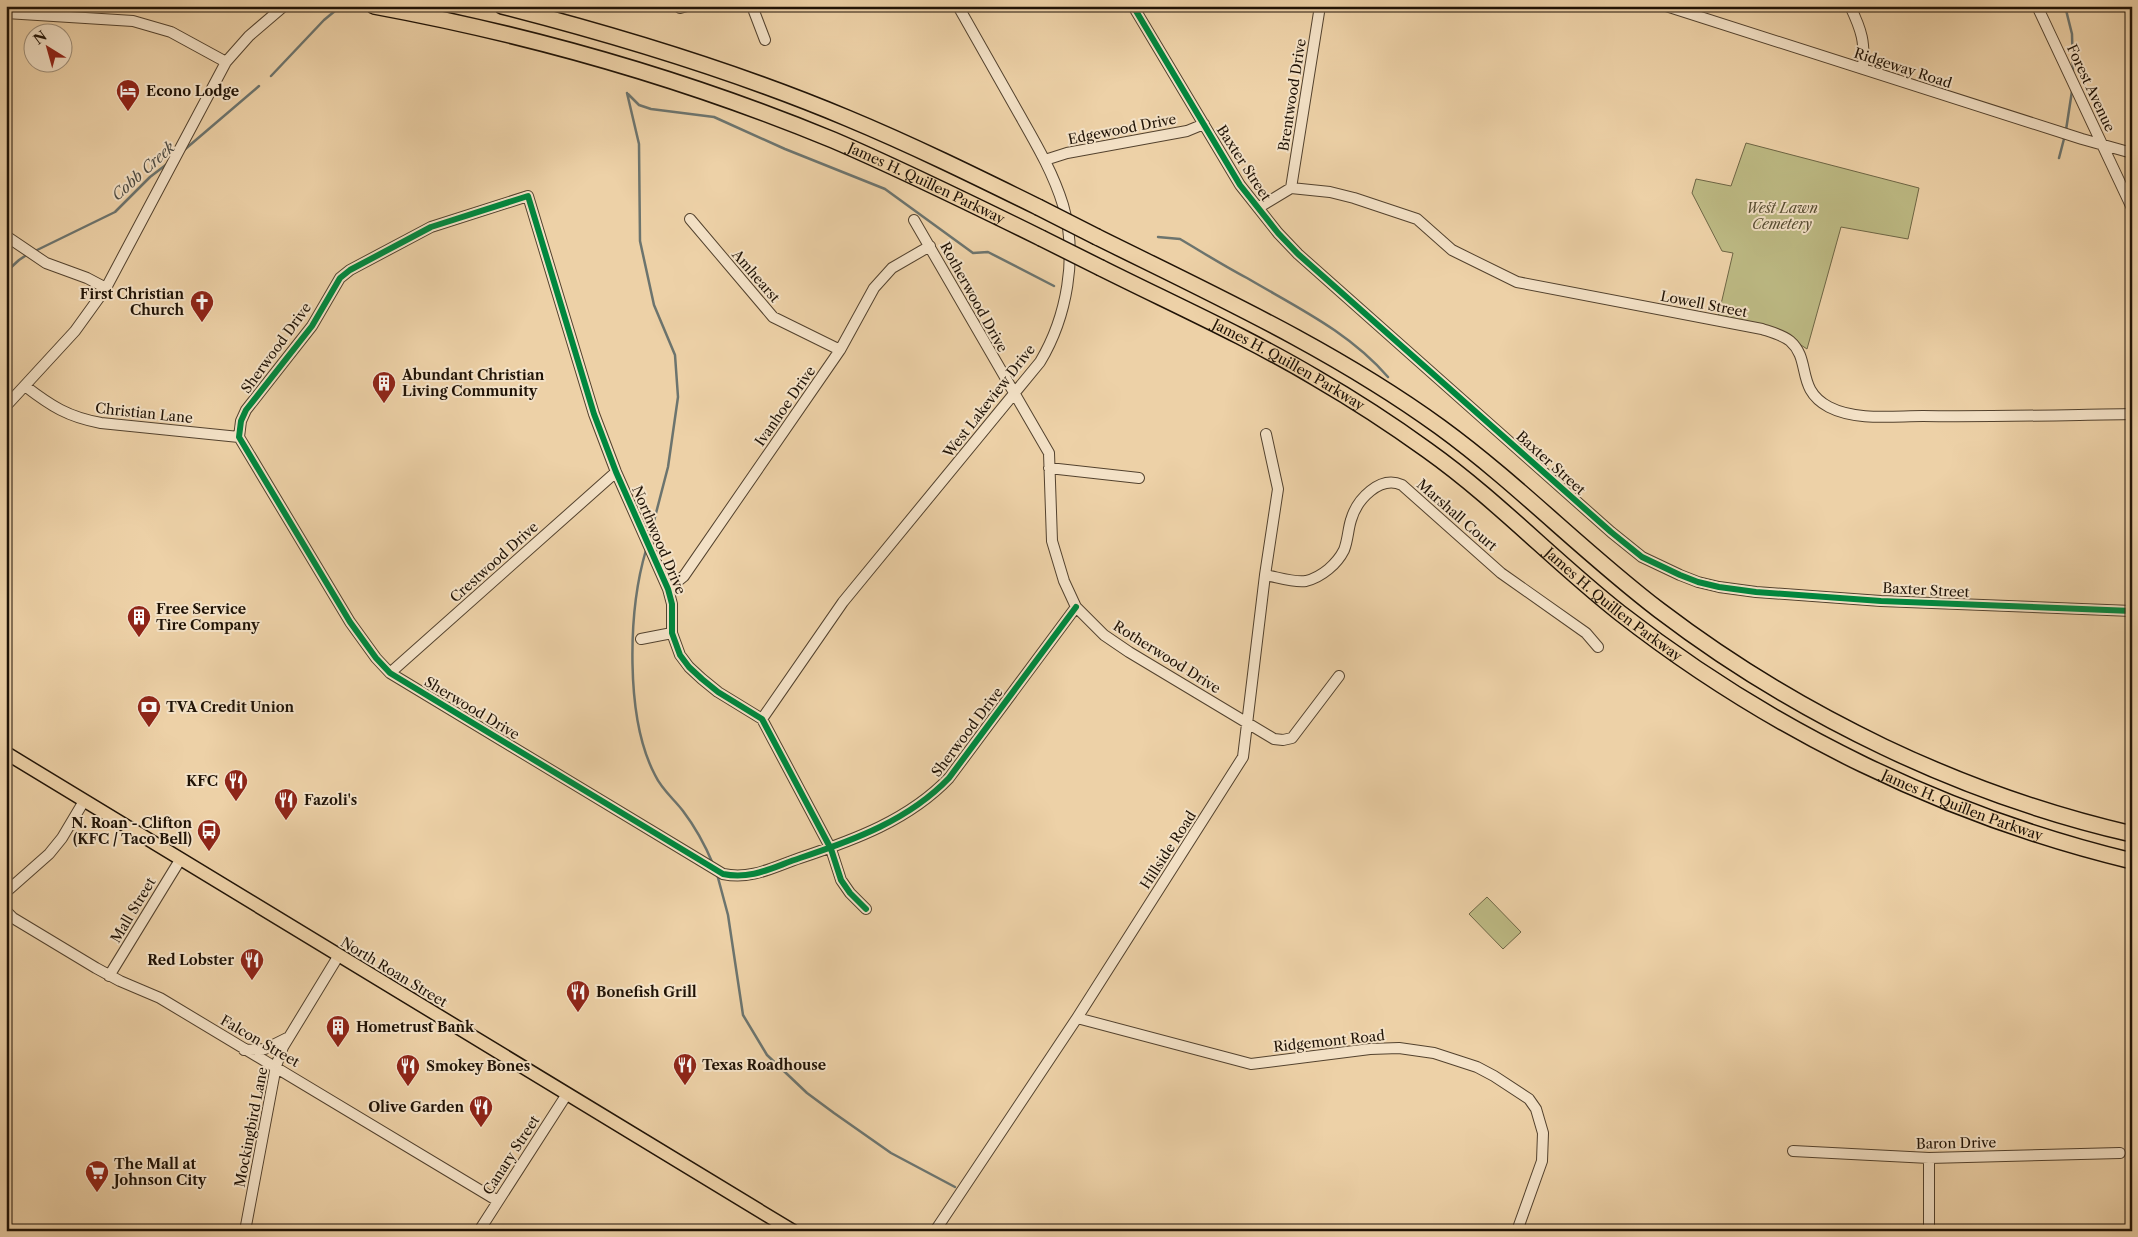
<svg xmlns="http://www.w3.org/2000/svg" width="2138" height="1237" font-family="'Libre Caslon Text',serif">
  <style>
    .green { fill: #bdba84; stroke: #6e6645 }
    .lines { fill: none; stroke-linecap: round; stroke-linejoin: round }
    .stream { stroke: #6c746e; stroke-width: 2.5 }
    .minor-casing { stroke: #53422e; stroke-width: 12 }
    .major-casing { stroke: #201306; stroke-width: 15 }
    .highway-casing { stroke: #201306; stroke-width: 18 }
    .minor { stroke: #f3e1c6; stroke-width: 10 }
    .major { stroke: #edd1a7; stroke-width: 12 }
    .highway { stroke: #edd1a7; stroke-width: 15 }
    .highway-bridge-casing { stroke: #201306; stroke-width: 18; stroke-linecap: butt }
    .highway-bridge { stroke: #edd1a7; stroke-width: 15 }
    .cycleway-casing { stroke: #f3e1c6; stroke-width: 9 }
    .cycleway { stroke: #00873e; stroke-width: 6 }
    .labels { text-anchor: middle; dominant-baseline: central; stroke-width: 4; stroke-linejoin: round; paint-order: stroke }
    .street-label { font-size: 14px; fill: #201306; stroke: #f3e1c6 }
    .poi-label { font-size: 14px; font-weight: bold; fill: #201306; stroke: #f3e1c6; text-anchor: start }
    .park-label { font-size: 14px; font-style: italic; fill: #574d32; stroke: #f3e1c6 }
    .water-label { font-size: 15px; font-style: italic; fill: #4c4b43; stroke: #f3e1c6 }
  </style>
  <rect width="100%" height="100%" fill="#edd1a7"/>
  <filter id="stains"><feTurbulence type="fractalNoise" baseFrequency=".004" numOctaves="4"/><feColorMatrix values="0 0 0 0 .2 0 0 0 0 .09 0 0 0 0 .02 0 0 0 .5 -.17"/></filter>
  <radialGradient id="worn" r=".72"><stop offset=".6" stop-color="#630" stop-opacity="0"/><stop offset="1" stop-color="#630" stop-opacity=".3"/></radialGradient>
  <path class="green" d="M1746,143L1919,188L1908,239L1841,227L1807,349L1778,330L1718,317L1733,253L1722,251L1692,193L1696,179L1731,186Z
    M1487,897L1521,932L1503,949L1469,914Z"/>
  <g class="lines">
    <path class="stream" d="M2065,6L2072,34L2073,75
      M271,76L324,20L341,6
      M627,93L639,144L640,241L654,305L675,355L678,397L668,467L649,540
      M628,94L639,105L651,109L714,117L785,149L885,189L973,253L988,252L1054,286
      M2066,130L2072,91
      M183,151L259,86
      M2059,158L2065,135
      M1158,237L1180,239C1202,252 1224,266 1247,278C1298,308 1349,332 1388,377
      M33,252L115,212L150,177L167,164
      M6,272L19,260L28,254
      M646,550C628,611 625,718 655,775C662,790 674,799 683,811C696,828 705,845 713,864
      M717,874L728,915L743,1015L767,1055L807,1093L834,1113L891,1153L955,1187"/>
    <g class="minor-casing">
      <path id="minor" d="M752,6L765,40
        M1133,6L1240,185L1278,233L1298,254L1611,532L1642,557L1680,575L1698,582L1719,587L1756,592L1881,601L2132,611
        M1666,6L2082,139L2132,153
        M1850,6C1862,31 1865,42 1863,69
        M2037,6L2132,208
        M680,8L687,6
        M6,13L133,21L171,32L226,62
        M1045,160L1067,153L1187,131L1204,124
        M1291,188L1320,6
        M1258,208L1291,188L1330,192L1354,198L1417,219L1452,250L1517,282L1762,329C1771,332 1783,335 1790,341C1812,360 1795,389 1829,407C1856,421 1893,416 1923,416C1992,417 2062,415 2132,414
        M690,219L773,317L840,350
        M914,220L1049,453L1052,541L1064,581L1076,607L1104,635L1129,652L1274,739L1283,740L1292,738L1339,676
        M6,236L46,263L87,278L106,288
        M25,386C51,406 68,417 101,423L239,437
        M6,406L75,331L106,288L226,62L249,36L284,6
        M1049,468L1139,478
        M1265,575C1277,577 1294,583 1306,581C1322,577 1337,564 1344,550C1348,540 1348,529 1351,520C1357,499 1380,475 1402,485L1501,573L1586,633L1598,647
        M668,589L684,576L840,350L874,288L892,268L930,246
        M641,639L672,633
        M390,673L616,472
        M762,719L843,602L1040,362C1067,317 1078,256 1063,205C1053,172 1035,142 1018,112C998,77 978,42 958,6
        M6,892L49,854L62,838L84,801
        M866,909L850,893L841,880L831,849L762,719L718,692L702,679L689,667L680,655L672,633V604L668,589L616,472L594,414L528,196L431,227L350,270L340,278L312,326L246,410L241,421L239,437L350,622L376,658L390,673L723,874C752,880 773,867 800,858C854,840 909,820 949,778L1076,607
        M6,911L13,918L96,968L120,981L160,998L498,1201
        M109,976L180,860
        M1077,1018L1251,1064L1370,1049L1399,1048L1434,1053L1477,1067L1494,1076L1529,1099L1536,1109L1543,1133L1542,1161L1517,1231
        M244,1050L265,1049L287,1038
        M1793,1151L1929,1158L2120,1153
        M1929,1158V1231
        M245,1231L276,1066L283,1047L339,955
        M479,1231L567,1094
        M935,1231L1077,1018L1243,757L1265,575L1278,489L1266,434"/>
    </g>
    <g class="major-casing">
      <path id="major" d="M6,753L793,1231"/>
    </g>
    <g class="highway-casing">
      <g id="highway">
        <path id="s1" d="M374,6C531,35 685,79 833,140C903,170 972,204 1041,238"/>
        <path d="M502,6C619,36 735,71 847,118C912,145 975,176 1038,207"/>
        <path d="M1097,237C1214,295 1334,350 1440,427C1517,483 1583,552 1659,610C1797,715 1962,795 2132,834"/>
        <path id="s2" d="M1101,268C1173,304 1247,337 1316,378C1354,400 1391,424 1427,450C1496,499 1554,561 1620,613C1771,731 1946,816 2132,861"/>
      </g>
    </g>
    <use href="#minor" class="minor"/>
    <use href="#major" class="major"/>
    <use href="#highway" class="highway"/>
    <g class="highway-bridge-casing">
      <path id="highway-bridge" d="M1038,207L1097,237
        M1041,238L1101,268"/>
    </g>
    <use href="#highway-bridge" class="highway-bridge"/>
    <g class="cycleway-casing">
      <path id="cycleway" d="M1133,6L1240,185L1278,233L1298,254L1611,532L1642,557L1680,575L1698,582L1719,587L1756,592L1881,601L2132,611
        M866,909L850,893L841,880L831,849L762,719L718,692L702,679L689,667L680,655L672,633V604L668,589L616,472L594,414L528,196L431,227L350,270L340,278L312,326L246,410L241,421L239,437L350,622L376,658L390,673L723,874C752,880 773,867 800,858C854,840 909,820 949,778L1076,607"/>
    </g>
    <use href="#cycleway" class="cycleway"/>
  </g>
  <defs>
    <g id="hotel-pin" transform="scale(1.25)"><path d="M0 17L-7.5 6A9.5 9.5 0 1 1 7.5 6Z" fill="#8f2418" stroke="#f3e1c6"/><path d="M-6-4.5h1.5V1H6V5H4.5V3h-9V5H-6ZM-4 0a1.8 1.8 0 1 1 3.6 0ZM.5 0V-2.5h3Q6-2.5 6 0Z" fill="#fff"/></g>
    <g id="church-pin" transform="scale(1.25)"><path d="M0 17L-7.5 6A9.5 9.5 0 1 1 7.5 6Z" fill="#8f2418" stroke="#f3e1c6"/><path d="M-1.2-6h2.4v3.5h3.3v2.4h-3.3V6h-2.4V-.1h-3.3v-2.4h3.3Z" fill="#fff"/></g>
    <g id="building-pin" transform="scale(1.25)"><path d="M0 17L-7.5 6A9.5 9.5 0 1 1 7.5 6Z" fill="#8f2418" stroke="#f3e1c6"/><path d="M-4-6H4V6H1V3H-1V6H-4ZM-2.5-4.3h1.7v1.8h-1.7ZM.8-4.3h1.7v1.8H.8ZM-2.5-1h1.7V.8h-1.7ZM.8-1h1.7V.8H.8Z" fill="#fff"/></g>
    <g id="bank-pin" transform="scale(1.25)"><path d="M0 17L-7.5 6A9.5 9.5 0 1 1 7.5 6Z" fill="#8f2418" stroke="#f3e1c6"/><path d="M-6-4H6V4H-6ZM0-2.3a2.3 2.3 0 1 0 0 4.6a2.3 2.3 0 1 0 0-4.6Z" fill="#fff"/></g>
    <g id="restaurant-pin" transform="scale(1.25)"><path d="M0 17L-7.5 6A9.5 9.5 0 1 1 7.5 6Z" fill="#8f2418" stroke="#f3e1c6"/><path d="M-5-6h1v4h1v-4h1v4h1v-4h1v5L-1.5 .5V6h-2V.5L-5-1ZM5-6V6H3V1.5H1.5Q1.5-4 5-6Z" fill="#fff"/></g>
    <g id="bus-pin" transform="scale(1.25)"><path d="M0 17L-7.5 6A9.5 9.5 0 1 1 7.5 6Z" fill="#8f2418" stroke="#f3e1c6"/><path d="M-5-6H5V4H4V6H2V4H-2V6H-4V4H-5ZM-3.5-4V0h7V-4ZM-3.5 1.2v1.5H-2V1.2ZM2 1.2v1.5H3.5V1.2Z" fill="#fff"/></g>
    <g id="supermarket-pin" transform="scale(1.25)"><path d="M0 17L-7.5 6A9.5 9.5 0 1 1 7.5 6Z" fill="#8f2418" stroke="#f3e1c6"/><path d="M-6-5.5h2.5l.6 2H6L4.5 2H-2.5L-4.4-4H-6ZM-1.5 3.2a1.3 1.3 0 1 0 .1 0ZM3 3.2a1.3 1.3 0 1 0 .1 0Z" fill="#fff"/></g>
  </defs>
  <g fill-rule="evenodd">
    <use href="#hotel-pin" x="128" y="91"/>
    <use href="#church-pin" x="202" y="302"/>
    <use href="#building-pin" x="384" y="383"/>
    <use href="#building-pin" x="139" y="617"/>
    <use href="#bank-pin" x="149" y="707"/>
    <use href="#restaurant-pin" x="236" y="781"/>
    <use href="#restaurant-pin" x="286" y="800"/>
    <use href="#bus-pin" x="209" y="831"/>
    <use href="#restaurant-pin" x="252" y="960"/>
    <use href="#restaurant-pin" x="578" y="992"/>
    <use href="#building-pin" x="338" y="1027"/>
    <use href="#restaurant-pin" x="685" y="1065"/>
    <use href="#restaurant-pin" x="408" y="1066"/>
    <use href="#restaurant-pin" x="481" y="1107"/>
    <use href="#supermarket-pin" x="97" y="1172"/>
  </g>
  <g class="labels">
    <g class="street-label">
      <text transform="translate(1903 68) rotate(18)">Ridgeway Road</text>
      <text transform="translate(2091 88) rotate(65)">Forest Avenue</text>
      <text transform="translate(1292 95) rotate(-81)">Brentwood Drive</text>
      <text transform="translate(1122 129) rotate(-11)">Edgewood Drive</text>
      <text transform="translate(1244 163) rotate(57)">Baxter Street</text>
      <text stroke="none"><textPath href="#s1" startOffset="582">James H. Quillen Parkway</textPath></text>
      <text transform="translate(756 276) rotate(49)">Amhearst</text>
      <text transform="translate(974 297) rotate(61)">Rotherwood Drive</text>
      <text transform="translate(1704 304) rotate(11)">Lowell Street</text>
      <text transform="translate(276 348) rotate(-54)">Sherwood Drive</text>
      <text stroke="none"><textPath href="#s2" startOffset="211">James H. Quillen Parkway</textPath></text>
      <text transform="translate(989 401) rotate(-52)">West Lakeview Drive</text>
      <text transform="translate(785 406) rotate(-55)">Ivanhoe Drive</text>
      <text transform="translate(144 413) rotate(6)">Christian Lane</text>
      <text transform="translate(1551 463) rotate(42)">Baxter Street</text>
      <text transform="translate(1457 515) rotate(41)">Marshall Court</text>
      <text transform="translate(659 540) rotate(67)">Northwood Drive</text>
      <text transform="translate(494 562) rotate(-42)">Crestwood Drive</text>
      <text transform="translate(1926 590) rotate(3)">Baxter Street</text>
      <text stroke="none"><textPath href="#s2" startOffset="616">James H. Quillen Parkway</textPath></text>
      <text transform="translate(1167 657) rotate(32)">Rotherwood Drive</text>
      <text transform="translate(472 708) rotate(31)">Sherwood Drive</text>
      <text transform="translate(967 732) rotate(-53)">Sherwood Drive</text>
      <text stroke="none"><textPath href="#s2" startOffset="1021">James H. Quillen Parkway</textPath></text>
      <text transform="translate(1168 850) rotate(-57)">Hillside Road</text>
      <text transform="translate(133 910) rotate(-59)">Mall Street</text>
      <text transform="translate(394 972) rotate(31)">North Roan Street</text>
      <text transform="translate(260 1041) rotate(30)">Falcon Street</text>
      <text transform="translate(1329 1041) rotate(-6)">Ridgemont Road</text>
      <text transform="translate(251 1127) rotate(-79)">Mockingbird Lane</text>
      <text transform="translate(1956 1143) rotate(-1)">Baron Drive</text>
      <text transform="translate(511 1155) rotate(-57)">Canary Street</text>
    </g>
    <g class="poi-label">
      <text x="146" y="91">Econo Lodge</text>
      <text x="184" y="294" text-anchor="end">First Christian<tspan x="184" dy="16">Church</tspan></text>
      <text x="402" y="375">Abundant Christian<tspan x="402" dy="16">Living Community</tspan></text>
      <text x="156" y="609">Free Service<tspan x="156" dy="16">Tire Company</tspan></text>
      <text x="166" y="707">TVA Credit Union</text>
      <text x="218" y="781" text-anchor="end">KFC</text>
      <text x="304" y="800">Fazoli's</text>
      <text x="192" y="823" text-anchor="end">N. Roan - Clifton<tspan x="192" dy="16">(KFC / Taco Bell)</tspan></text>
      <text x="234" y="960" text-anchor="end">Red Lobster</text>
      <text x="596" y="992">Bonefish Grill</text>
      <text x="356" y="1027">Hometrust Bank</text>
      <text x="702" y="1065">Texas Roadhouse</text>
      <text x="426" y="1066">Smokey Bones</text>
      <text x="464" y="1107" text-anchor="end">Olive Garden</text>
      <text x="114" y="1164">The Mall at<tspan x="114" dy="16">Johnson City</tspan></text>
    </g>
    <g class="park-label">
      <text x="1782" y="208">West Lawn<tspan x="1782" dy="16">Cemetery</tspan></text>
    </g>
    <g class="water-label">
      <text transform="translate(143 171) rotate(-42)">Cobb Creek</text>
    </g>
  </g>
  <rect width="2138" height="1237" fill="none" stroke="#edd1a7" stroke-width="25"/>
  <rect x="8" y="8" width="2123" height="1222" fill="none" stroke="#201306" stroke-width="2.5"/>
  <rect x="12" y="12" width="2113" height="1212" fill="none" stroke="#201306"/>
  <g transform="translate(48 48) rotate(323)"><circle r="24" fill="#f3e1c6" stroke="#9f8f79"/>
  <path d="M0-4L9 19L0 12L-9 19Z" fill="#8f2418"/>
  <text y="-8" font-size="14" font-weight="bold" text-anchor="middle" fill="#201306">N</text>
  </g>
  <rect width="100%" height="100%" filter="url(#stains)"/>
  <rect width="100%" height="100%" fill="url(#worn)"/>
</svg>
